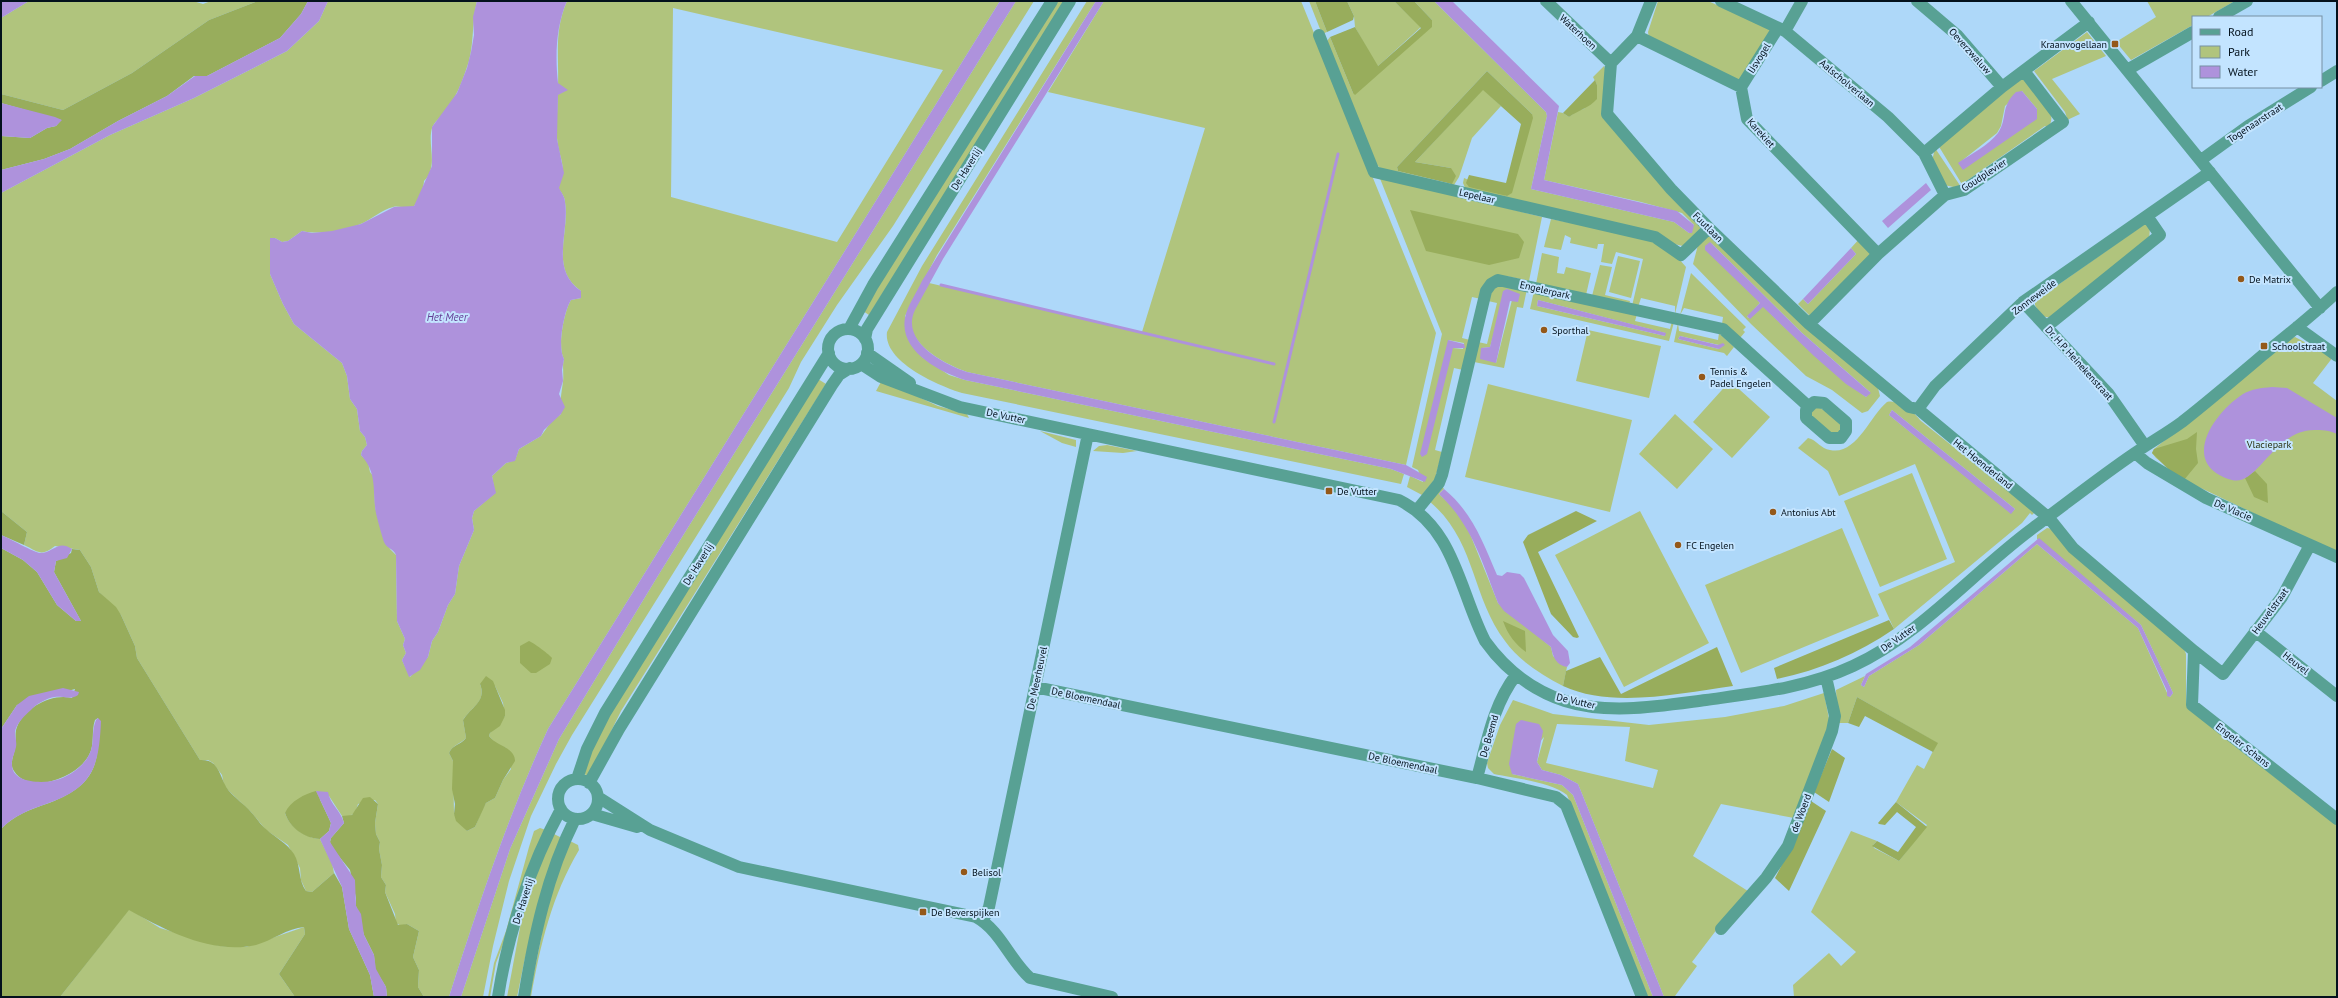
<svg xmlns="http://www.w3.org/2000/svg" width="2338" height="998" font-family="'PT Sans',sans-serif">
  <style>
    .green { fill: #b0c47d; fill-rule: evenodd }
    .forest { fill: #98ad5c }
    .water { fill: #ae92dc }
    .lines { fill: none; stroke-linecap: round; stroke-linejoin: round }
    .stream { stroke: #ae92dc; stroke-width: 3 }
    .minor { stroke: #58a194; stroke-width: 12 }
    .poi-dot { fill: #945819; stroke: #c3e4ff; stroke-width: 1.5 }
    .labels { text-anchor: middle; dominant-baseline: central; stroke-width: 4; stroke-linejoin: round; paint-order: stroke }
    .street-label { font-size: 10px; fill: #03111c; stroke: #c3e4ff }
    .poi-label { font-size: 10px; fill: #03111c; stroke: #c3e4ff; text-anchor: start }
    .park-label { font-size: 10px; fill: #2a320f; stroke: #c3e4ff }
    .water-label { font-size: 11px; font-style: italic; fill: #653e96; stroke: #c3e4ff }
  </style>
  <rect width="100%" height="100%" fill="#aed8f9"/>
  <path class="green" d="M29,1H193L203,4L211,1H258L209,20L132,73L63,110L1,94V18Z
    M328,1H477C471,24 475,48 466,70C461,85 455,99 445,111C442,116 434,122 432,128C427,145 439,167 424,181C424,186 419,202 414,206C408,210 399,205 393,207C382,210 373,218 363,223C346,231 320,235 302,231L288,241L282,242L275,238L270,274L283,304L294,324L342,363L347,376L350,399L357,409L360,431L365,437L367,445L362,451L361,455L368,462L370,472L374,477L375,507L383,535L390,549L396,555L397,621L405,639L403,645L406,653L402,660L410,677L428,657L432,641L438,632L448,605L455,594L459,566L474,530L472,518L474,511L495,493L492,476L506,463L515,460L519,449L541,436L551,422L561,414C560,400 561,396 563,382C564,374 562,367 564,359C557,348 564,311 571,300L581,298V291C549,269 570,233 565,202C565,197 561,192 558,188C568,163 559,161 557,138C556,120 558,103 558,85C559,54 554,31 567,1H1000L548,729C508,816 478,906 449,997H424L418,987L419,970L413,957L419,931L407,924L401,926L396,923L395,914L385,892L386,885L381,877L382,865L379,849L380,842L376,834L375,823L378,804L375,800L358,804L355,813L348,817L342,816L329,796L285,813C289,827 306,838 320,839L332,863L334,873L312,892L306,891L301,880L300,868L288,845L266,830L251,812L229,791L224,785L222,775L213,763L208,760H200L137,658L135,646L121,615L99,592L91,567L80,550L55,546C41,557 39,552 24,545L27,532L1,511V193L110,135L194,98L287,51L319,21ZM673,8L943,70L837,242L671,197ZM480,684L495,686L503,703L505,716L490,733L489,736L496,744L506,748L511,769L503,780L495,798L486,803L482,810L475,827L467,831L454,814L453,761L449,753C453,744 461,744 466,738L463,720C471,707 487,702 480,684Z
    M1016,1H1034L893,226L837,305L801,362L789,388L572,735L556,764L531,816L509,881L493,946L483,997H461L510,849L559,739L659,574Z
    M1056,1H1067L869,315L863,311Z
    M1087,1H1096L937,255L905,316L922,357L949,375L965,380L1391,469L1404,474L1401,484L962,393C939,386 883,362 887,332L922,266Z
    M1104,1H1301L1436,333L1406,465L967,372C947,365 907,345 911,318C913,307 924,293 929,283L1142,332L1205,128L1048,92Z
    M1309,1H1315L1327,32L1322,34Z
    M1347,1H1394L1421,27L1377,67L1355,27L1354,16Z
    M1414,1H1434L1546,112L1547,116L1531,189L1674,222L1689,233L1694,225L1682,213L1641,202L1544,180L1558,112L1563,113L1569,117L1578,110L1584,109L1597,85L1593,77L1604,66L1606,71L1602,116L1702,228L1683,246L1674,244L1466,190L1463,183L1464,178L1507,196L1532,114L1487,71L1397,167L1398,171L1450,184L1451,168L1415,162L1483,89L1501,106L1472,138L1459,177L1454,185L1382,170L1376,164L1327,41L1330,37L1353,93L1432,20Z
    M1658,1H1708L1773,30L1747,76L1736,82L1649,39L1648,32Z
    M2147,1H2235L2207,17H2193V25L2131,60L2116,42L2156,17Z
    M2087,32L2106,56L2052,79L2080,114L2065,121L2067,118L2065,112L2034,71Z
    M2018,79L2027,80C2037,94 2060,111 2048,128L2045,126L1965,182L1966,184L1963,186L1938,145ZM2022,91L2037,109L1963,169L1959,163L1997,133L2001,126L2005,106Z
    M1935,148L1961,187L1958,188L1944,185L1932,161Z
    M1379,176L1542,217L1529,281L1506,276L1481,299L1472,297L1462,338L1470,340L1463,370L1454,368L1435,450L1442,452L1435,479L1422,495L1407,487L1410,476L1423,482L1418,470L1412,467L1442,334ZM1448,340L1464,343L1463,349L1453,348Z
    M1551,219L1653,239L1673,252L1686,267L1675,314V306L1641,298L1638,307L1632,306L1643,259L1616,252L1612,264L1601,262L1604,244H1598L1597,249L1570,243L1571,238L1565,235L1561,250L1544,247Z
    M2146,223L2150,228L2149,240L2051,318L2041,316L2035,305V301Z
    M1707,237H1711L1878,388L1880,396L1868,411L1862,413L1832,390L1806,376L1751,324L1693,264L1698,245ZM1710,242L1802,333L1870,392L1866,397C1829,370 1796,339 1763,306L1750,318L1747,317L1760,303Z
    M1861,237L1875,252L1810,316L1798,304L1803,299L1808,304L1856,254L1851,248Z
    M1542,253L1559,257L1557,273L1564,274L1566,267L1591,273L1586,295L1536,284Z
    M1618,256L1640,261L1631,298L1609,292Z
    M1600,265L1612,267L1605,295L1630,301L1629,305L1592,296Z
    M1691,273L1746,327L1743,330L1745,332L1740,338L1722,324L1723,317L1684,308L1680,315Z
    M1499,284L1527,289L1523,308L1517,307L1504,368L1474,362L1478,342L1487,344L1497,303L1488,301L1490,292ZM1507,289L1512,300L1496,363L1482,348L1490,347Z
    M1534,291L1637,314L1635,321L1670,329L1672,321L1674,322L1669,341L1530,309ZM1538,300L1665,333V336L1537,306Z
    M1678,323L1679,331L1718,340L1719,333L1734,347L1727,356L1724,353L1674,342ZM1680,336L1719,345V349L1678,339Z
    M1588,330L1661,346L1649,398L1576,381Z
    M2295,337L2333,357L2313,383L2337,401V553L2184,480L2156,458L2152,453L2154,449L2290,339Z
    M818,379L826,384L621,711L589,776H586L584,772L598,730Z
    M882,380L938,406L967,414L969,418L876,391Z
    M1730,381L1770,417L1732,458L1693,422Z
    M1488,384L1632,420L1610,512L1465,477Z
    M1887,402C1899,399 1914,412 1921,421L2035,512L2032,515L2030,513L2022,523L1894,629L1878,594L1955,562L1915,464L1839,496L1828,471L1798,448L1808,438C1817,440 1821,449 1830,450C1856,456 1870,416 1887,402ZM1892,410L2015,509L2011,513L1889,415Z
    M1818,406L1840,422L1842,430L1834,435L1812,419L1810,411Z
    M1675,414L1713,449L1677,489L1639,454Z
    M1040,431L1076,440V447L1062,443Z
    M1107,445L1137,451L1123,453L1093,451L1099,446Z
    M1912,473L1947,559L1880,587L1844,501Z
    M1442,486L1444,489L1439,494L1453,507L1468,529L1498,603L1551,647L1553,656L1567,667L1563,686C1542,675 1519,661 1505,641C1471,596 1476,540 1429,501Z
    M1640,511L1709,643L1624,687L1555,555Z
    M1842,528L1879,616L1741,673L1705,585Z
    M2047,528L2052,529L2184,649L2186,654V703L2188,706L2236,747L2337,825V997H1794L1793,985L1829,953L1841,966L1856,952L1811,912L1851,831L1877,841L1873,845L1874,848L1899,861L1927,825L1896,802L1917,765L1924,769L1937,743L1857,697L1848,723H1838L1836,690L1865,676L1861,685L1864,687L1869,676L1919,645L2037,544L2138,628L2168,695L2170,697L2173,693L2141,625L2037,539V535Z
    M1824,693L1830,724L1794,818L1721,804L1693,856L1751,893L1724,920L1692,962L1697,966L1675,996L1676,997H1664L1578,784L1561,775L1542,770L1537,762L1544,737L1512,774L1562,785L1573,795L1653,997H1648L1567,795C1551,782 1514,778 1494,774L1488,768L1487,763L1500,725L1513,700L1553,714L1649,725L1725,717L1784,706ZM1557,724L1630,727L1625,761L1658,770L1653,788L1546,763Z
    M540,828L546,830L496,963L490,997H488L494,963L506,931L529,847L534,831Z
    M552,833L562,838L525,958L517,997H507L525,901Z
    M568,840L578,845L579,850C552,895 540,946 531,997H529L542,934L540,925Z
    M129,909L160,928L220,946L246,947L304,927L305,934L279,974L295,997H60Z"/>
  <path class="forest" d="M258,1H308L301,14L280,38L207,76H194L167,96L118,121L70,149L44,159L1,170V136L30,138L47,128L56,126L61,120L1,103V94L63,110L132,73L209,20Z
    M1315,1H1347L1354,16L1353,20L1327,32Z
    M1394,1H1414L1432,20V27L1355,95L1353,93L1330,37L1355,27L1378,66L1421,28Z
    M1487,71L1532,114L1533,118L1512,193L1507,196L1469,187L1466,183L1469,175L1506,183L1521,124L1483,90L1415,162L1451,168L1456,176L1452,184L1398,171L1397,167Z
    M1595,80L1597,85V99C1589,108 1579,110 1569,117L1563,113Z
    M1410,210L1518,234L1524,242L1519,258L1489,265L1426,251Z
    M2197,432L2196,449L2198,463L2184,480L2169,470L2152,453L2154,449L2187,439Z
    M2255,471L2267,484L2268,503L2254,497L2245,478Z
    M1,511L27,532L24,545L1,535Z
    M1576,511L1597,521L1538,552L1579,637L1577,638L1573,637L1551,614L1523,542L1528,535Z
    M1,548L23,560L37,572L57,605L76,621H81L54,572L56,561L71,553L72,549L80,550L91,567L99,592L116,607L121,615L135,646L137,658L200,760C221,759 219,779 229,791C235,798 244,804 251,812C257,818 260,825 267,830C276,838 287,843 294,854C301,866 298,880 306,891L312,892L334,873L342,887L349,929L370,975L374,997H295L279,974L305,934L304,927C288,928 271,941 256,945C212,955 165,930 129,910L60,997H1V829C14,815 31,809 49,803C96,785 100,764 98,718L95,720C91,731 95,745 89,755C78,777 30,796 14,771C9,764 14,755 15,748C17,741 14,734 17,727C25,707 52,693 72,698L75,689L17,705L1,729Z
    M1889,620L1894,629C1857,654 1820,670 1777,679L1774,668Z
    M1503,621L1525,631L1526,652C1515,644 1508,635 1503,621Z
    M529,641C534,643 550,655 552,658L550,664L536,673H531L520,663V646Z
    M1717,647L1733,686C1681,693 1612,709 1563,686L1566,671L1600,657L1621,694Z
    M486,676L493,681L505,710V716L500,726L490,733L489,736C496,746 515,747 515,761L503,780L495,798L486,803L475,827L467,831L456,821L454,814L455,804L452,789L453,761L449,753C453,744 461,745 466,738L463,720C471,707 487,701 480,684Z
    M1857,697L1938,743L1933,752L1865,716L1859,727L1848,723Z
    M1832,749L1845,758L1829,802L1814,792Z
    M316,791L331,823L329,831L320,839C304,838 290,828 285,813C290,801 305,794 316,791Z
    M370,797L378,804L375,823L376,834L380,842L379,849L382,865L381,877L386,885L385,892L398,925L407,924L419,931L413,957L419,970L418,987L424,997H387L386,987L375,969L374,955L364,935L356,906V898L350,870L333,849L330,842L331,838L344,823L342,816L352,815L363,798Z
    M1811,801L1826,811L1789,891L1775,878L1798,834Z
    M1896,802L1927,827L1899,861L1872,846L1877,841L1898,852L1916,827L1897,812L1885,825L1879,824L1878,823Z"/>
  <path class="water" d="M1,1H29L1,18Z
    M308,1H328L319,21L287,51L194,98L110,135L1,193V170L44,159L70,149L118,121L167,96L195,76H207L280,38L301,14Z
    M477,1H567C556,26 555,56 558,83L568,90L558,95L557,139L564,173L559,188C561,192 565,197 565,202C570,232 549,269 581,291V298L571,300C564,311 557,347 564,359L562,370L563,381L559,394L565,407L561,414L544,430L541,436L519,449L515,461L506,463L492,476L496,493L474,511L472,518L474,530L459,566L455,594L448,605L438,632L432,641L428,657L420,670L409,677L402,660L406,653L403,645L405,639L397,621L396,555C394,549 386,548 384,542C382,535 375,513 375,506C373,486 376,472 361,455L362,451L367,445L365,437L360,431L357,409L350,399L347,376L342,363L294,324L283,304L270,274V238H275L282,242L288,241L302,231L312,233L332,231L361,224L394,207L414,206L432,166V127L457,93L467,68L471,52L474,35L473,17Z
    M1000,1H1016L659,574L559,739L510,849L461,997H449C478,906 508,816 548,729Z
    M1096,1H1104L943,259L915,310C900,341 943,364 967,372L1406,465L1427,477L1425,482L1391,469L965,380C939,372 899,351 905,318C907,306 917,292 922,281Z
    M1434,1H1452L1559,106L1544,180L1677,211L1694,225L1692,233H1689L1674,222L1531,189L1547,116L1546,112Z
    M2022,91L2037,109V119L1963,170L1958,163C1971,154 1989,145 1998,133C2008,118 2000,107 2016,92Z
    M1,103L55,117L62,120L56,126L47,128L30,138L1,136Z
    M1926,183L1931,190L1888,228L1882,221Z
    M1710,242L1802,333L1871,393L1866,397L1846,384L1814,356L1763,307L1750,319L1747,316L1760,303L1705,250V246Z
    M1851,248L1856,254L1808,304L1803,299Z
    M1507,289L1520,294L1518,302L1510,301L1496,363L1480,359L1481,348L1490,347L1503,291Z
    M1538,300L1666,333L1665,336L1537,306Z
    M1680,336L1718,345L1723,343L1725,345L1719,349L1678,339Z
    M1448,340L1464,344L1465,348H1453L1427,454L1422,457L1420,454Z
    M2272,387L2287,388L2337,418V434C2329,430 2322,430 2314,430C2274,430 2257,487 2232,480C2179,465 2212,414 2243,394C2252,389 2261,388 2272,387Z
    M1892,410L2015,509L2011,514L1889,415Z
    M1444,489C1472,512 1483,542 1497,575L1502,576L1507,572L1520,574L1524,578L1553,635L1568,651L1570,663L1567,667C1556,665 1553,657 1551,647L1504,611L1498,603C1482,562 1472,525 1439,494Z
    M1,535C9,538 35,553 40,553C53,553 58,539 72,549L67,558L56,561L54,572L81,621H76L57,605L37,572L23,560L1,548Z
    M2039,538L2141,625L2173,693L2170,697L2167,696V691L2138,628L2037,544L1919,645L1869,676L1864,687L1861,685L1866,674L1910,647Z
    M63,688L79,692L78,695C72,700 62,696 55,697C47,698 36,704 31,710C25,715 16,724 15,732C15,737 17,742 16,747C15,753 11,759 12,765C12,783 43,784 56,780C68,777 83,767 89,755C95,745 91,731 96,720L98,718L101,721C99,767 93,788 46,804C29,810 13,816 1,829V729L17,705L29,696Z
    M1521,720L1539,724L1543,731L1537,762L1542,770L1561,775L1578,784L1664,997H1653L1573,795L1562,785L1512,774L1509,764L1516,724Z
    M316,791L328,792C330,804 341,811 344,823L331,838L330,842L355,880L356,906L361,914L364,935L374,955L376,969L386,987L387,997H374L370,975L349,929L342,887L320,839L329,831L331,823Z"/>
  <g class="lines">
    <path class="stream" d="M941,285L1274,364
      M1274,422L1338,154"/>
    <path class="minor" d="M1546,1L1611,63
      M1651,1L1637,36L1611,63L1607,114L1671,189L1709,228L1809,324L1909,407L1918,409
      M1721,1L1785,31L1888,117L1924,153L1945,195
      M1917,1L1957,35L2002,87
      M2071,1L2320,308
      M2219,17L2247,1
      M1785,31L1802,1
      M1319,35L1374,172L1655,237L1681,255L1709,228
      M1637,36L1741,87L1747,119L1878,254
      M2127,70L2193,32
      M2321,81L2337,71
      M1741,87L1778,28
      M1924,153L2002,87L2089,22
      M2201,160L2248,126L2311,87
      M2023,302L2108,393L2145,446
      M1809,324L1878,254L1945,195L1964,190L2063,122L2024,71
      M2046,327L2160,235L2147,216
      M2297,327L2337,356
      M849,329L873,285L1052,1
      M828 349a20 20 0 1 1 40 0a20 20 0 1 1-40 0Z
      M865,339L867,329L1070,1
      M867,353L910,383
      M861,364L881,377L960,407L1399,500C1455,528 1459,590 1485,641C1505,669 1532,690 1565,701C1609,715 1660,706 1706,700C1756,693 1806,688 1853,666C1922,634 1973,572 2033,528C2067,503 2101,476 2135,453C2151,442 2167,433 2182,422C2210,400 2237,377 2264,354C2289,334 2314,314 2337,292
      M1814,402L1824,403L1846,422V431L1841,438H1829L1806,418V410Z
      M1918,409L2049,518L2073,548L2194,651L2192,705L2337,819
      M1918,409L1935,386L2023,302L2210,172
      M2135,453L2147,463L2206,498L2337,557
      M1417,510L1439,483L1442,475L1486,291L1491,284L1498,280L1723,329L1808,406
      M2255,631L2337,696
      M2194,651L2223,674L2282,597L2310,545
      M1035,687L1477,778L1556,797L1566,805L1642,997
      M1477,778C1487,742 1493,705 1516,675
      M577,779L587,749L605,713L829,353
      M558 799a20 20 0 1 1 40 0a20 20 0 1 1-40 0Z
      M589,783L619,729L832,385L839,375L850,368
      M598,797L650,830L739,867L976,917C1001,931 1009,959 1030,978L1112,997
      M592,814L637,827
      M983,921L989,907L1088,434
      M1721,929L1766,878L1788,846L1832,731L1835,716L1826,677
      M498,997C508,933 530,866 561,809
      M524,997C534,936 547,875 575,819"/>
  </g>
  <g class="poi-dot">
    <rect x="2111" y="40" width="8" height="8" rx="2"/>
    <circle cx="2241" cy="279" r="4"/>
    <circle cx="1544" cy="330" r="4"/>
    <rect x="2260" y="342" width="8" height="8" rx="2"/>
    <circle cx="1702" cy="377" r="4"/>
    <rect x="1325" y="487" width="8" height="8" rx="2"/>
    <circle cx="1773" cy="512" r="4"/>
    <circle cx="1678" cy="545" r="4"/>
    <circle cx="964" cy="872" r="4"/>
    <rect x="919" y="908" width="8" height="8" rx="2"/>
  </g>
  <g class="labels">
    <g class="street-label">
      <text transform="translate(1578 32) rotate(43)">Waterhoen</text>
      <text transform="translate(1970 51) rotate(48)">Oeverzwaluw</text>
      <text transform="translate(1759 58) rotate(-58)">IJsvogel</text>
      <text transform="translate(1847 83) rotate(40)">Aalscholverlaan</text>
      <text transform="translate(2255 123) rotate(-33)">Togenaarstraat</text>
      <text transform="translate(1761 133) rotate(48)">Karekiet</text>
      <text transform="translate(966 169) rotate(-58)">De Haverlij</text>
      <text transform="translate(1984 175) rotate(-33)">Goudplevier</text>
      <text transform="translate(1477 196) rotate(13)">Lepelaar</text>
      <text transform="translate(1708 227) rotate(45)">Fuutlaan</text>
      <text transform="translate(1545 290) rotate(13)">Engelerpark</text>
      <text transform="translate(2034 297) rotate(-37)">Zonneweide</text>
      <text transform="translate(2079 363) rotate(48)">Dr. H.P. Heinekenstraat</text>
      <text transform="translate(1006 416) rotate(12)">De Vutter</text>
      <text transform="translate(1983 464) rotate(39)">Het Hoenderland</text>
      <text transform="translate(2233 510) rotate(23)">De Vlacie</text>
      <text transform="translate(698 564) rotate(-58)">De Haverlij</text>
      <text transform="translate(2270 611) rotate(-54)">Heuvelstraat</text>
      <text transform="translate(1898 638) rotate(-35)">De Vutter</text>
      <text transform="translate(2296 663) rotate(38)">Heuvel</text>
      <text transform="translate(1037 678) rotate(-78)">De Meerheuvel</text>
      <text transform="translate(1086 698) rotate(12)">De Bloemendaal</text>
      <text transform="translate(1576 701) rotate(13)">De Vutter</text>
      <text transform="translate(1489 736) rotate(-74)">De Beemd</text>
      <text transform="translate(2243 745) rotate(38)">Engeler Schans</text>
      <text transform="translate(1403 763) rotate(12)">De Bloemendaal</text>
      <text transform="translate(1801 813) rotate(-69)">de Woerd</text>
      <text transform="translate(523 901) rotate(-72)">De Haverlij</text>
    </g>
    <g class="poi-label">
      <text x="2107" y="44" text-anchor="end">Kraanvogellaan</text>
      <text x="2249" y="279">De Matrix</text>
      <text x="1552" y="330">Sporthal</text>
      <text x="2272" y="346">Schoolstraat</text>
      <text x="1710" y="371">Tennis &amp;<tspan x="1710" dy="12">Padel Engelen</tspan></text>
      <text x="1337" y="491">De Vutter</text>
      <text x="1781" y="512">Antonius Abt</text>
      <text x="1686" y="545">FC Engelen</text>
      <text x="972" y="872">Belisol</text>
      <text x="931" y="912">De Beverspijken</text>
    </g>
    <g class="park-label">
      <text x="2269" y="444">Vlaciepark</text>
    </g>
    <g class="water-label">
      <text x="447" y="317">Het Meer</text>
    </g>
  </g>
  <rect width="2338" height="998" fill="none" stroke="#03111c" stroke-width="4"/>
  <rect x="2192" y="16" width="130" height="72" fill="#c3e4ff" stroke="#7690a4"/>
  <rect x="2200" y="29" width="20" height="6" fill="#58a194" stroke="#7690a4"/>
  <text x="2228" y="36" font-size="12" fill="#03111c">Road</text>
  <rect x="2200" y="46" width="20" height="12" fill="#b0c47d" stroke="#7690a4"/>
  <text x="2228" y="56" font-size="12" fill="#03111c">Park</text>
  <rect x="2200" y="66" width="20" height="12" fill="#ae92dc" stroke="#7690a4"/>
  <text x="2228" y="76" font-size="12" fill="#03111c">Water</text>
</svg>
